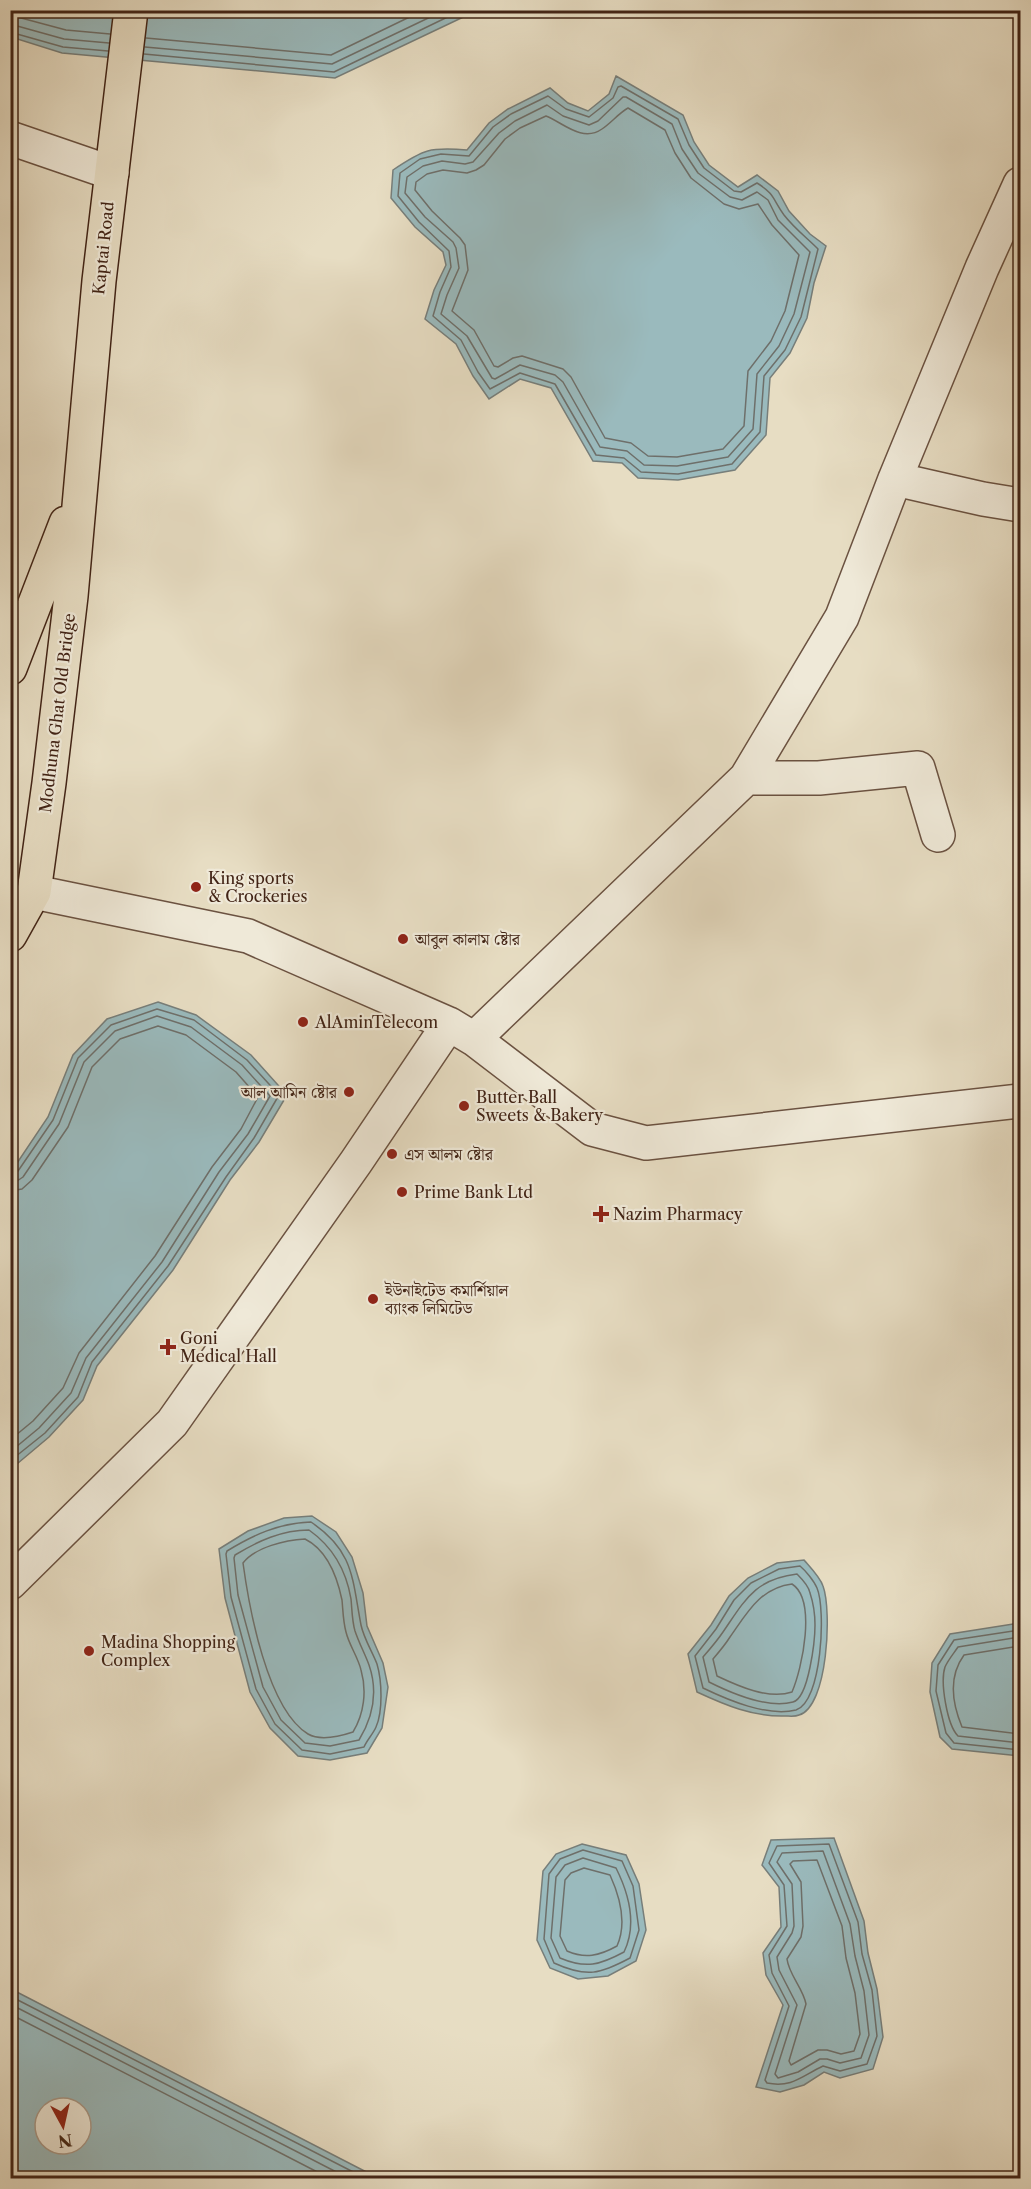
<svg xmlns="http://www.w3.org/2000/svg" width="1031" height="2189" font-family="'Libre Caslon Text','Noto Serif Bengali',serif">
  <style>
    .water { fill: #9ababd; stroke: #777e7a; stroke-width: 1.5; fill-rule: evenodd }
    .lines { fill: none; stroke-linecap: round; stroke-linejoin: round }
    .shore { stroke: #6e6f6a; stroke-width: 1.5 }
    .street-casing { stroke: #6b5241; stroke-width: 36 }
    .primary-casing { stroke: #422416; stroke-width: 36 }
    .street { stroke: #efe9d8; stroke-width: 33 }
    .primary { stroke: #e7ddc3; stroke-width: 33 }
    .poi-dot { fill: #8f2418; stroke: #efe9d8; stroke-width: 2 }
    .labels { text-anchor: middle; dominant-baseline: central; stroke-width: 4.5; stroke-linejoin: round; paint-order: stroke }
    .street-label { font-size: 16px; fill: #422416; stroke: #efe9d8 }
    .poi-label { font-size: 16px; fill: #422416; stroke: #efe9d8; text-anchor: start }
  </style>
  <rect width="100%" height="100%" fill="#e7ddc3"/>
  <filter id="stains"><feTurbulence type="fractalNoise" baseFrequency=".00333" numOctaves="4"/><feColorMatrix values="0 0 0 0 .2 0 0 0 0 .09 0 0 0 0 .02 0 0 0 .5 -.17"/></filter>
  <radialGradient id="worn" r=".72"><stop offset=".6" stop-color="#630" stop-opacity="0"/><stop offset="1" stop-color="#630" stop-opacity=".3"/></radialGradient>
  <path class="water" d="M10,11H476L335,78L62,53L11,37Z
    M616,76L683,115L694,142L709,165L738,187L757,175L778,191L789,211L810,234L826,246L814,283L807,318L790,353L770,378L766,435L735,470L678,480L638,478L622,463L593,461L551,388L520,379L489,399L473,376L456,344L425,319L434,290L446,265L443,252L415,227L391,198L393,170C424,149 430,147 467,150L489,123L508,109L550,88L568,103L588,111L609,94Z
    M158,1002L196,1015L251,1055L287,1095L259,1142L230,1180L173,1270L97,1366L83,1400L49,1437L11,1469V1172L48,1117L73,1055L107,1019Z
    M312,1516L336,1532L352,1557L363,1593L367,1626L383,1663L388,1687L382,1728L367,1753L330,1760L298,1756L270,1728L250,1692L225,1598L219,1549L248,1531L284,1518Z
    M804,1560C810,1567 820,1577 823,1586C832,1610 828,1707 799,1715C795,1717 789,1716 785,1716C753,1717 725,1705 697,1692L688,1654L711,1625L729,1596L748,1578L777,1563Z
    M1020,1623V1756L952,1749L940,1737L930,1692L932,1663L950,1634Z
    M834,1838L864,1921L868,1953L877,1989L883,2037L873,2069L840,2078L824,2072L804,2085L780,2092L756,2087L783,2005L766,1975L763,1953L781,1927L779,1887L762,1865L771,1840Z
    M582,1844L626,1855L639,1884L646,1930L636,1961L608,1976L578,1979L550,1968L537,1940L543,1871L556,1854Z
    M11,1989L378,2178H11ZM45,2108H81V2144H45Z"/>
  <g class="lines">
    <path class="shore" d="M10,15L66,30L110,34
      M10,24L64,39L109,43
      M10,32L63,47L108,51
      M146,38L331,55L424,10
      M145,47L332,64L445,10
      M144,54L334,72L462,10
      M621,86L678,119L689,145L704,168L734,191L741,192L757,183C775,194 773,200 784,215C794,228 807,238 818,249L801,317L785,350L764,376L760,432L732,464L678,474L641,472L624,458L596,455L555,384L520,373L490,389L478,372L461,340L433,316L440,292L451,267L449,251L419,222L398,196L400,173L420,159L441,154L469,156L493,127L511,114L548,96L566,109L589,117L613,98L618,87Z
      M623,97H626L672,124L682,149L698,173L730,197L742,200L757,192L768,200L778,220L810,252L794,314L779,346L757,374L753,429L728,457L677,466L644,465L627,451L600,447L563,382L555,375L520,365L495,379L492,378L467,336L441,314L447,295L459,268L456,248L453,242L425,217L405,193L407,177L423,166L442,161L465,164L473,162L499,133L515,121L547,105L563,116L589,125L598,121Z
      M628,108L665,130L675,153L691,178L724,204L739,209L758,204L772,225L799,255L785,311L771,341L748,371L744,426L723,449L677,457L648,456L631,443L605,438L571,377L563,369L522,356L513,358L498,367L494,366L474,330L452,311L468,270L465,245L460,238L432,211L415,190L416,182L427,174L443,170L467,173L476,170L484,165L505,139L520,128L546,116C562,122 582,143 602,129C611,123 619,113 628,108Z
      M10,1174L18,1171L53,1120L78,1058L111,1025L157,1009L194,1020L247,1060L279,1095L254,1138L226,1177L168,1266L92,1362L78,1397L45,1433L10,1461
      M10,1182L17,1181L23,1177L59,1124L84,1062L115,1031L157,1016L191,1027L242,1065L270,1096L248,1134L219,1172L162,1262L86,1358L71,1393L39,1428L10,1452
      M10,1191L22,1189L32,1180L68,1127L92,1067L120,1039L158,1026L186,1035L236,1072L258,1097L241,1129L212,1167L155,1256L79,1353L63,1388L33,1421L10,1440
      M311,1522C354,1551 352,1578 361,1625C364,1639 372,1651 377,1664C382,1681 383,1711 376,1727C373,1734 367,1740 364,1747L330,1754L302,1750L275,1724L256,1689L231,1597L226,1554L227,1551C253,1535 279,1523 311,1522Z
      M309,1530C333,1547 346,1569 351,1599C352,1609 352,1621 355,1631C359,1643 365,1654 369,1665C378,1691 373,1717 359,1740L330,1746L305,1743L281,1720L263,1687L238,1595L234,1558L235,1555C258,1541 282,1530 309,1530Z
      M305,1539C327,1550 337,1576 342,1600C343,1610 343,1621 346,1632C349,1645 358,1657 361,1670C367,1691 364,1714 353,1732C341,1736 320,1741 308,1734C267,1709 249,1607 243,1563C255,1547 286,1540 305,1539Z
      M800,1566C806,1571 814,1581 817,1588C826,1609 822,1702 796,1710C767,1717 728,1700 703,1688L695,1656L716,1629L734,1600L751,1583L779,1569Z
      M797,1574C802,1579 809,1586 810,1593C813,1602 815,1615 815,1625C815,1639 809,1698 793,1702C768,1709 731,1693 709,1682L703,1657C710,1649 717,1641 723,1632C745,1600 755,1579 797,1574Z
      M792,1584C817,1600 802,1669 792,1692C769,1700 738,1686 717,1676L713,1659C719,1652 725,1645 730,1637C747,1613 760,1588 792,1584Z
      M1020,1630L954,1640L938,1665L936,1691L946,1733L954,1743L1020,1750
      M1020,1637L958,1647C954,1653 948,1660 945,1667C940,1682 947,1725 958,1736L1020,1743
      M1020,1646L964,1655C948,1677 952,1703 962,1727L1020,1734
      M829,1844L858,1922L862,1954L872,1990L877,2036L867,2064L840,2071L823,2066C802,2076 792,2088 767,2083L765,2080L789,2006L772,1973L769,1955L787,1926L784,1885L769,1863L777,1846Z
      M583,1850L622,1861L633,1886L639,1930L630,1958C600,1974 587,1978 554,1963L544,1939L549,1874L560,1859Z
      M823,1851L850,1924L855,1956L864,1991L869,2035L861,2058L840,2063L827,2059H820L798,2072L778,2078L775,2074L797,2005L779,1970L777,1957L792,1933L794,1926L792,1884L777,1862L782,1853Z
      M583,1858L616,1868C629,1894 637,1925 624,1952C600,1965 586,1969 560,1958L551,1938L556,1877L565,1865Z
      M817,1860L842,1926L846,1958L855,1993L860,2034L854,2051L841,2054L827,2050H818L791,2065L789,2061L806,2004C803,1988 789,1975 787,1959L801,1937L803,1926L801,1882L790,1864L793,1861Z
      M584,1868L610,1875C620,1897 627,1924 617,1946C599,1956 585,1959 567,1951L560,1936L565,1880L571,1873Z
      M10,1996L365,2178
      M10,2004L348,2178
      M10,2014L329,2178"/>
    <g class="street-casing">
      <path id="street" d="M10,138L112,173
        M895,479L983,499L1020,505
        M746,778H819L918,768L938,835
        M34,892L248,936L449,1024L474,1039L592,1129L646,1143L1020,1101
        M474,1039L746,778L842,617L895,479L982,268L1020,184
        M10,1583L172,1423L356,1162L449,1024"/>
    </g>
    <g class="primary-casing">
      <path id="primary" d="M10,668L66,523
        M10,935L34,892L49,783L71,596L99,281L131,10"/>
    </g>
    <use href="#street" class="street"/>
    <use href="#primary" class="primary"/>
  </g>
  <g class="poi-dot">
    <circle cx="196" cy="887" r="6"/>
    <circle cx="403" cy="939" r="6"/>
    <circle cx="303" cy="1022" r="6"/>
    <circle cx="349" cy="1092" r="6"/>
    <circle cx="464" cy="1106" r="6"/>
    <circle cx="392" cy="1154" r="6"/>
    <circle cx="402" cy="1192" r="6"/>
    <path d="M598 1205h6v6h6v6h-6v6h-6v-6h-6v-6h6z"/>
    <circle cx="373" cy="1299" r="6"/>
    <path d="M165 1338h6v6h6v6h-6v6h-6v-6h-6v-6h6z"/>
    <circle cx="89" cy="1651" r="6"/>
  </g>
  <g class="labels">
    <g class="street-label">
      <text transform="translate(103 248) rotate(-84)">Kaptai Road</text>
      <text transform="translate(57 713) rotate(-83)">Modhuna Ghat Old Bridge</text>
    </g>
    <g class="poi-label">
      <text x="208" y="878">King sports<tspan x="208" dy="18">&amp; Crockeries</tspan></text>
      <text x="415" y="939">আবুল কালাম ষ্টোর</text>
      <text x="315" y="1022">AlAminTelecom</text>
      <text x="337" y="1092" text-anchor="end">আল আমিন ষ্টোর</text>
      <text x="476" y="1097">Butter Ball<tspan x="476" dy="18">Sweets &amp; Bakery</tspan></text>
      <text x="404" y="1154">এস আলম ষ্টোর</text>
      <text x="414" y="1192">Prime Bank Ltd</text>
      <text x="613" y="1214">Nazim Pharmacy</text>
      <text x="385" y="1290">ইউনাইটেড কমার্শিয়াল<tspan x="385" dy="18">ব্যাংক লিমিটেড</tspan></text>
      <text x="180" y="1338">Goni<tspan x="180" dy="18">Medical Hall</tspan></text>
      <text x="101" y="1642">Madina Shopping<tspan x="101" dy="18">Complex</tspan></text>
    </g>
  </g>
  <rect width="1031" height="2189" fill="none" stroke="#e7ddc3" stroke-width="36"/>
  <rect x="12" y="12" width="1007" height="2165" fill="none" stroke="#422416" stroke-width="3"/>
  <rect x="18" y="18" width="995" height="2153" fill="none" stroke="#422416" stroke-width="1.5"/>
  <g transform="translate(63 2126) rotate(172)"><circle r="28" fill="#efe9d8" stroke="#aa9a8a" stroke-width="1.5"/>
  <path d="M0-4.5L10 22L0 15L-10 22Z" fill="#8f2418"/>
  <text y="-9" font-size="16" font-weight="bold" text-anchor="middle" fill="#422416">N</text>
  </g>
  <rect width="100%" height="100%" filter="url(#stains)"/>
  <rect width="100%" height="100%" fill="url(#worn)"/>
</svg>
